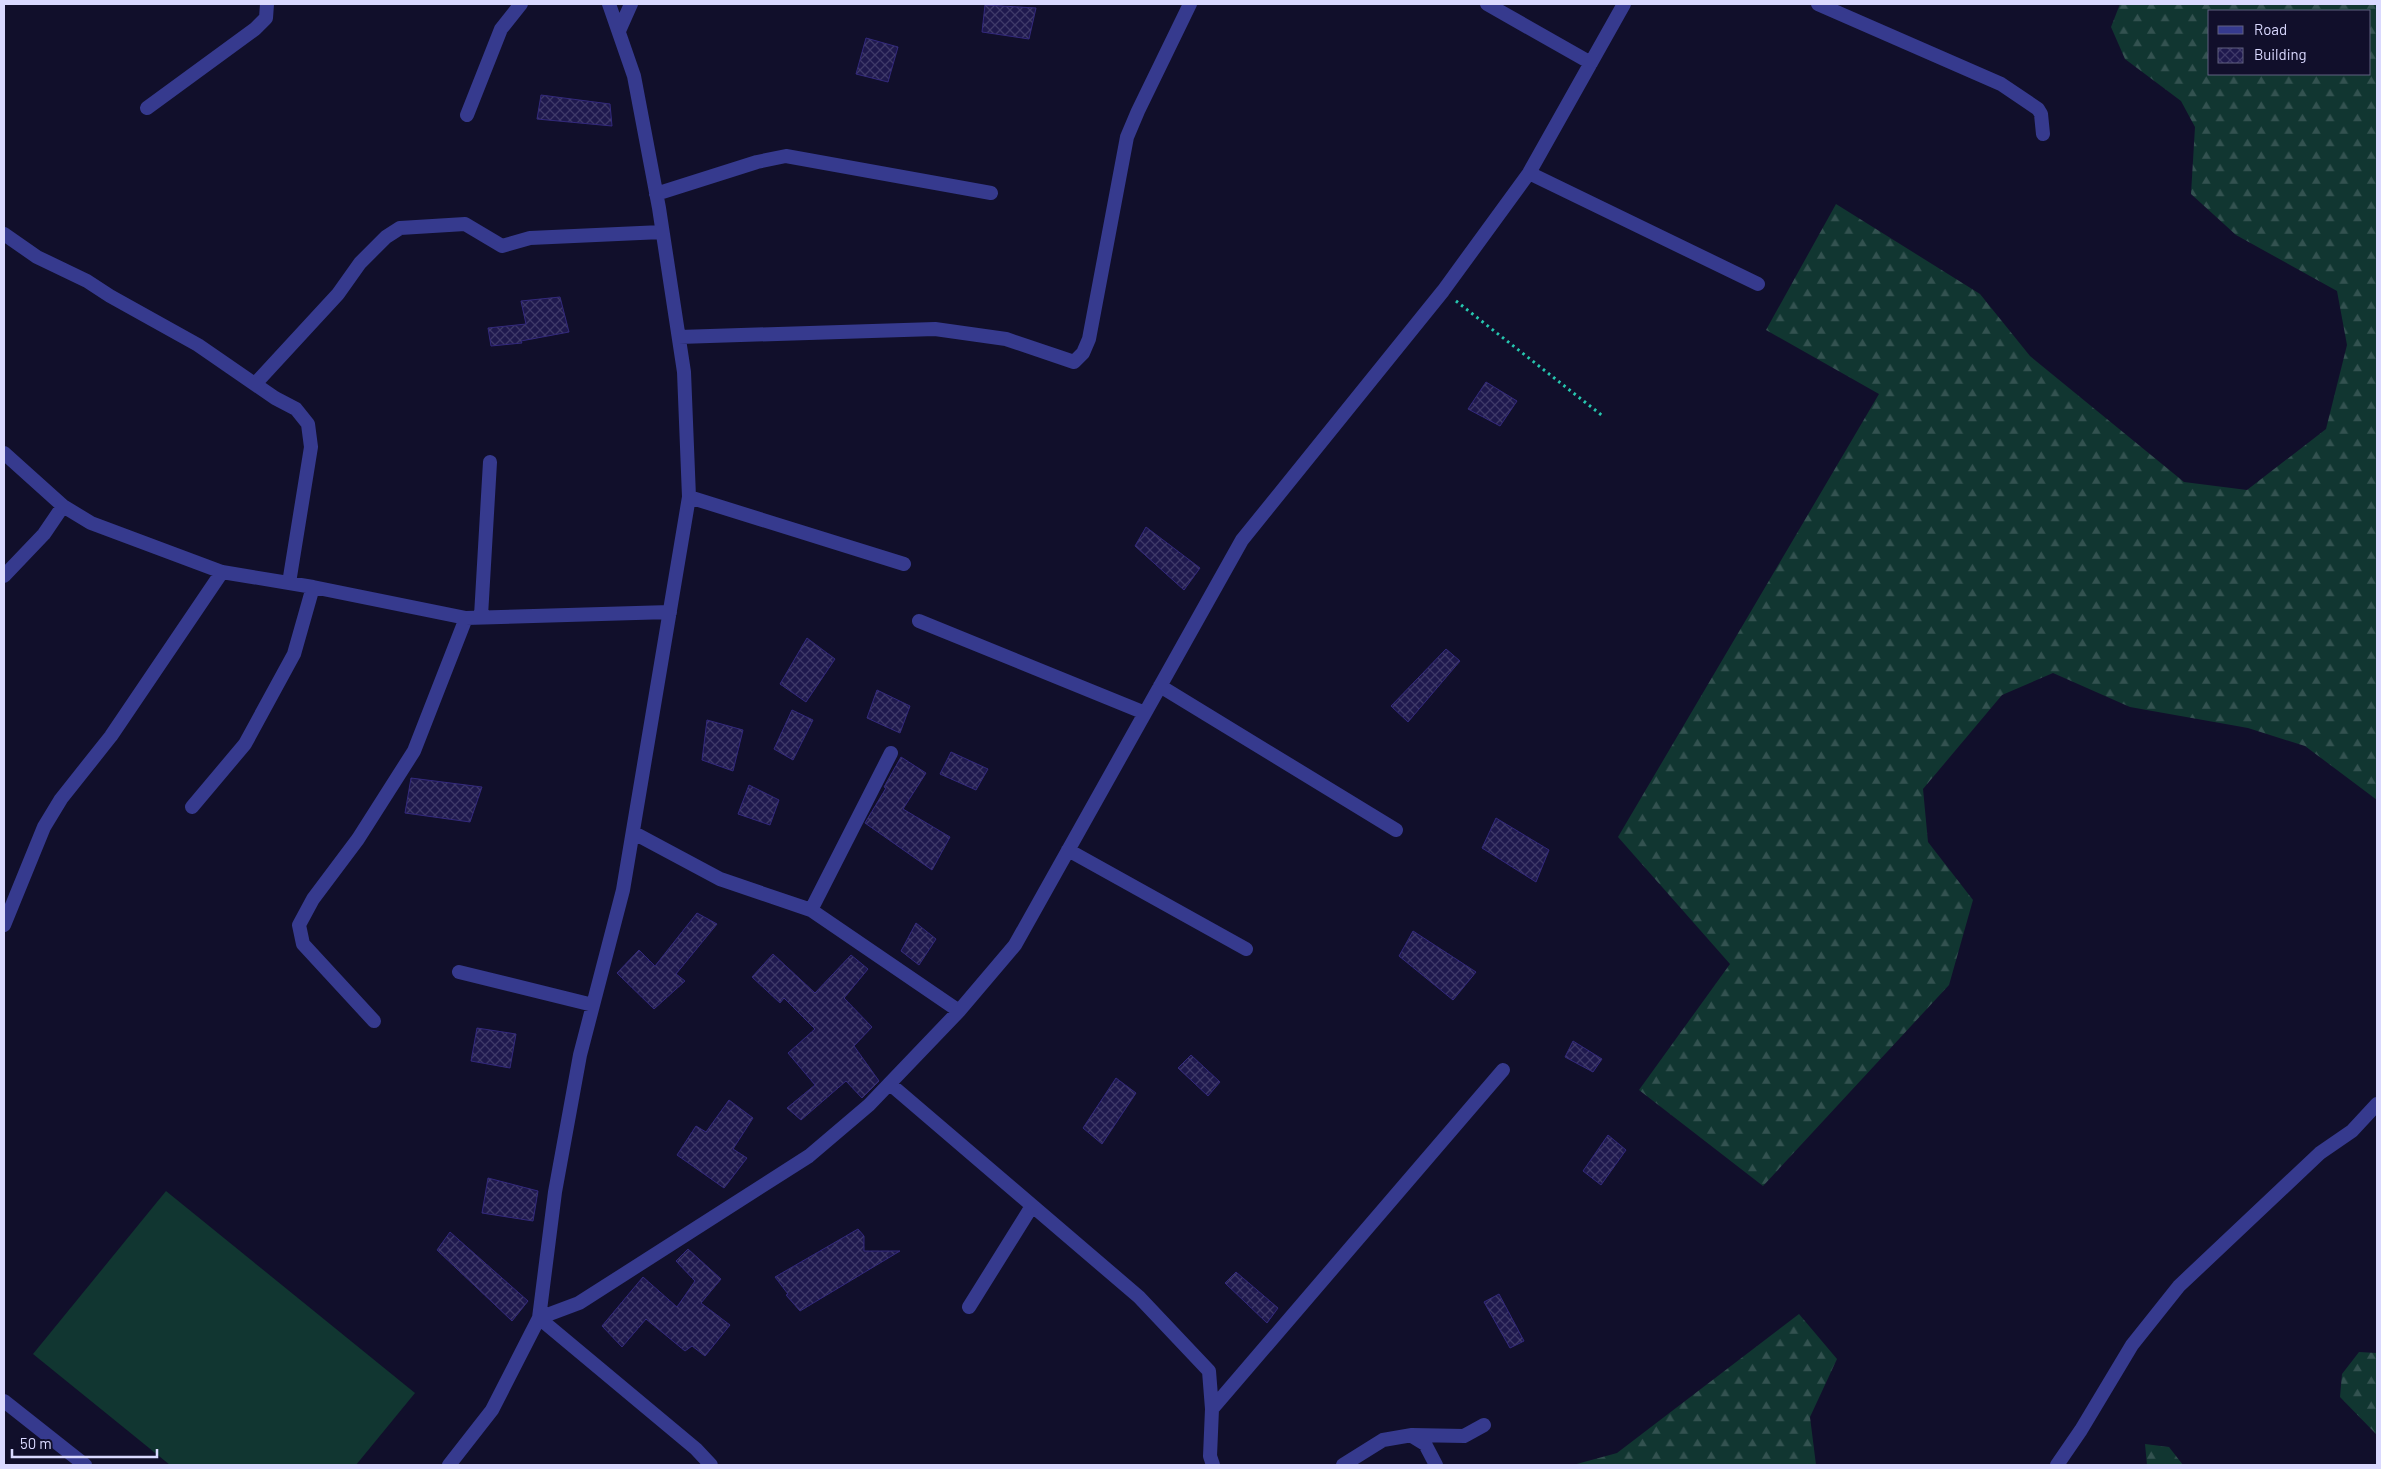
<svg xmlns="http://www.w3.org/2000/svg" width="2381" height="1469" font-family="Barlow,sans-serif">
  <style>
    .grass { fill: #113631 }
    .forest { fill: url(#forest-firs); fill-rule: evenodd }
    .building { fill: url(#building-cross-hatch); stroke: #33297c }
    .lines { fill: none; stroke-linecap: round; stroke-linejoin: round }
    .path { stroke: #26c6af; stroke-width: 3; stroke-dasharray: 2.5 4; stroke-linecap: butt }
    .minor { stroke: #363a8e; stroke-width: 14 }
  </style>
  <defs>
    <pattern id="forest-firs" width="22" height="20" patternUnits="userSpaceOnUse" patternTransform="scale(1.25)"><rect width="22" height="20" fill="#113631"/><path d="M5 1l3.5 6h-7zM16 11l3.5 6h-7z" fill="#335250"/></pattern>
    <pattern id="building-cross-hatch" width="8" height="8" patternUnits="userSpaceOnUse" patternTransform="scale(1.25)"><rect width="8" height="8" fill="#1f194e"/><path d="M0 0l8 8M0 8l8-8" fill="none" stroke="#3f3a69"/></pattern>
  </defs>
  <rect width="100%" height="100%" fill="#110f2b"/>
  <path class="grass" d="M166,1191L415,1393L356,1465H170L33,1354Z"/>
  <path class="forest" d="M2120,4H2377V800L2305,746L2248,728L2130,707L2053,673L2002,695L1923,789L1928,842L1973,900L1949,985L1763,1186L1639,1090L1730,964L1618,837L1879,394L1766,330L1836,204L1980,294L2030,356L2184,482L2247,490L2326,429L2347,345L2337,291L2236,235L2191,194L2195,127L2181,101L2125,59L2111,27ZM2210,11H2370V74H2210Z
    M1799,1314L1837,1359L1810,1417L1816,1465H1573L1617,1453Z
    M2359,1352L2377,1353V1438L2376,1434L2340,1397L2342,1374Z
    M2145,1444L2169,1447L2183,1465H2147Z"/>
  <path class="building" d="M985,5L1036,8L1029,39L982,32Z
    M866,38L898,47L888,82L856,74Z
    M541,95L610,104L612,126L537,119Z
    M560,297L569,332L521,341L522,343L491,346L488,328L526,324L521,301Z
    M1486,382L1517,401L1500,426L1468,409Z
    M1146,527L1200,568L1184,590L1135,546Z
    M807,638L835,659L806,702L780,684Z
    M1446,649L1460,661L1408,722L1391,706Z
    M877,690L910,706L900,733L867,718Z
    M792,710L813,720L793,760L774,749Z
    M707,720L743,730L733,771L702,760Z
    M951,752L988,769L976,790L940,774Z
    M901,757L926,773L903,809L950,837L932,870L865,823L886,788L884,787Z
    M411,778L482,787L470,822L405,813Z
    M749,785L779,800L770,825L738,814Z
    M1496,818L1549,850L1536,882L1482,848Z
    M697,913L717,924L676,974L685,981L654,1009L617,973L639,950L655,966Z
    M916,923L936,939L919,965L901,951Z
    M1413,931L1476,972L1453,1000L1399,956Z
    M773,954L815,993L851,955L868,969L844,998L872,1027L854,1046L879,1081L862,1098L846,1081L801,1120L787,1108L815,1085L788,1053L815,1029L784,998L780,1003L752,977Z
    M477,1028L516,1034L510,1068L471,1061Z
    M1573,1041L1602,1059L1593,1072L1565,1057Z
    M1191,1055L1220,1082L1208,1096L1178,1068Z
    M1116,1078L1136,1093L1102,1144L1083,1128Z
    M729,1100L753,1118L733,1149L747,1158L724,1188L677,1155L696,1126L706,1132Z
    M1608,1135L1626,1150L1601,1185L1583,1171Z
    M488,1178L538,1191L533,1221L482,1213Z
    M858,1229L864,1236V1251H900L800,1311L786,1295L788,1294L775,1277Z
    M450,1232L528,1301L512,1321L437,1250Z
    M688,1249L721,1279L701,1303L730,1325L705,1356L692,1346L685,1351L646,1319L622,1347L602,1326L643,1277L677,1307L695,1281L676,1261Z
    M1236,1272L1278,1308L1267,1323L1225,1283Z
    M1499,1294L1524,1341L1510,1348L1484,1302Z"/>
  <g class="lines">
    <path class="path" d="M1456,301L1604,417"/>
    <path class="minor" d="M1487,4L1591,63
      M1818,4L2001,84L2038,109L2041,114L2043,134
      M619,31L631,4
      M147,108L255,29L266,18L267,4
      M467,115L501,29L521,4
      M1529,173L1758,284
      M656,194L757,162L786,156L991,193
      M4,234L37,257L87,281L110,296L198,345L275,398L296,409L308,424L311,447L289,583
      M679,337L935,329L1006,339L1074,362L1083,353L1089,339L1127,137L1138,111L1190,4
      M255,384L338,294L360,263L386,237L400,228L465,224L502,246L530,238L662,232
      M4,453L63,506L91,523L222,572L313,587L466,618L670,612
      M689,497L904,564
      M4,576L44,534L63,506
      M481,616L490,462
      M919,621L1145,713
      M1160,686L1396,830
      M192,807L245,744L294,654L313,587
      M634,833L720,879L811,910L959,1011
      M1068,850L1246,949
      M811,910L891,753
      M4,925L44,827L61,799L111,736L222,572
      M459,972L593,1005
      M374,1021L303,944L299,925L313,899L358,839L414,751L466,618
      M890,1084L1139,1297L1209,1371L1212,1409L1210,1456L1213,1465
      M969,1307L1032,1206
      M539,1318L579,1303L809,1156L869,1105L959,1011L1015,945L1242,540L1443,291L1529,173L1624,4
      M539,1318L696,1449L711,1465
      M4,1401L85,1465
      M1212,1409L1503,1070
      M1412,1436L1425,1444L1436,1465
      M449,1465L492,1410L539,1318L555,1192L580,1055L623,890L689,497L684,372L659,208L634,76L609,4
      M1343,1465L1383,1440L1412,1435L1464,1436L1484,1425
      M2057,1465L2081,1430L2132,1345L2179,1286L2320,1153L2352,1131L2377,1104"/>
  </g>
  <rect width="2381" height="1469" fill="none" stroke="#dad9ff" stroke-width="10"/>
  <rect x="2208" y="10" width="162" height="65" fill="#110f2b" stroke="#616080"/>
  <rect x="2218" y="26" width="25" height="8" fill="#363a8e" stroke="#616080"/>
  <text x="2254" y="35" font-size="15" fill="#dad9ff">Road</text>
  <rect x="2218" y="48" width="25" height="15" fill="url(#building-cross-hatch)" stroke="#616080"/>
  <text x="2254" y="60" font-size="15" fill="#dad9ff">Building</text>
  <path d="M12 1449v8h145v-8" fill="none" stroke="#dad9ff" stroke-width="2.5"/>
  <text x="20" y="1449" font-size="15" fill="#dad9ff" stroke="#110f2b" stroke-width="4" paint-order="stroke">50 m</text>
</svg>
